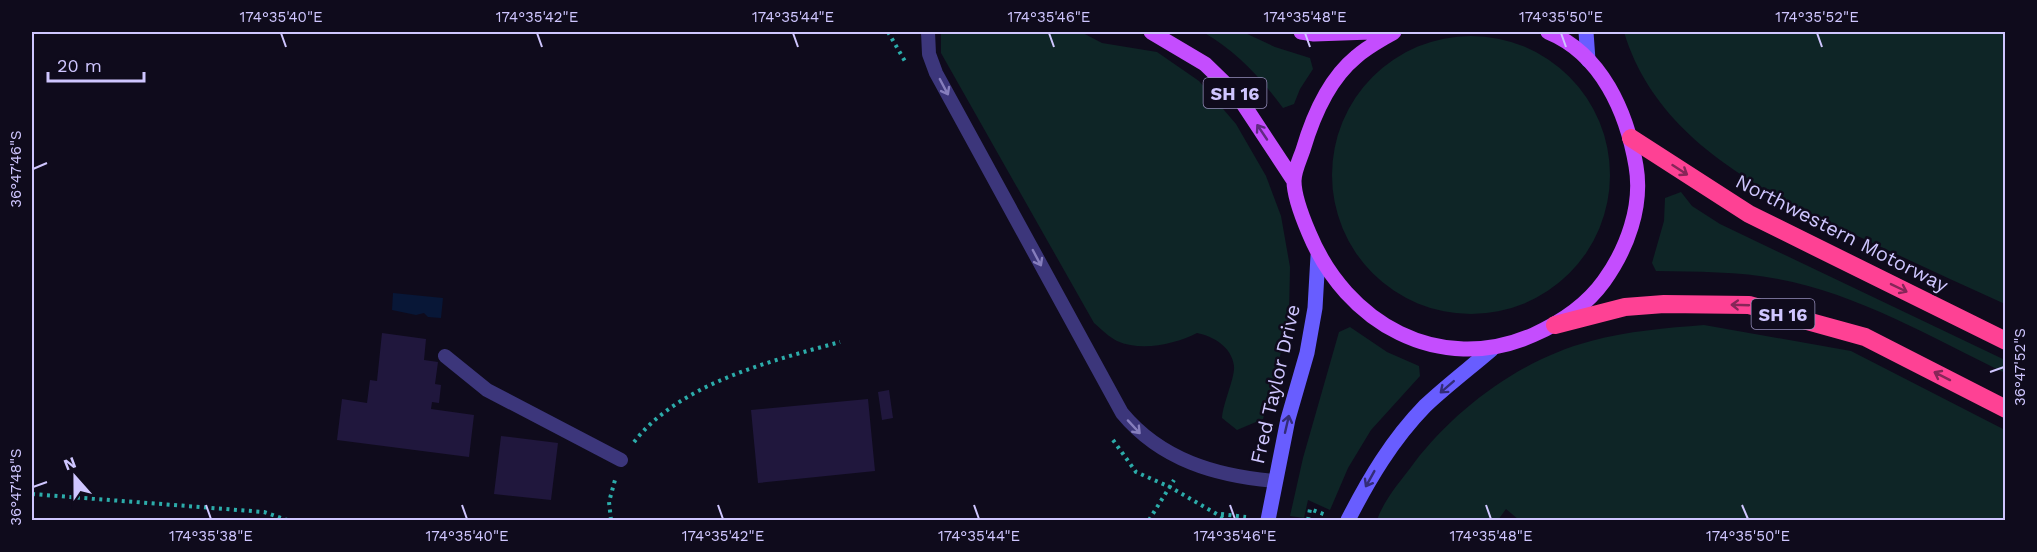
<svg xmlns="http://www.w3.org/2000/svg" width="2037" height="552" font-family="'Work Sans',sans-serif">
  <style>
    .green { fill: #0e2526 }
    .water { fill: #081737 }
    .building { fill: #20173d }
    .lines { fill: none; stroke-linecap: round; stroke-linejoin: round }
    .path { stroke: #2cacaa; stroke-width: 4; stroke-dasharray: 3 4.5; stroke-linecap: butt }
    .lane { stroke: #3c367b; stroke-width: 14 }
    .secondary { stroke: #685dff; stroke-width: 15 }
    .primary { stroke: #c44dfe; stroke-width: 15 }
    .highway { stroke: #fe4194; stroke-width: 18 }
    .oneway { stroke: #867ebd }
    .oneway2 { stroke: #602982 }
    .oneway3 { stroke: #862658 }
    .oneway4 { stroke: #332c77 }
    .ticks { fill: none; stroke: #cfc6ff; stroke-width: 2 }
    .labels { text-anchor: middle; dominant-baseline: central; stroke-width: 5; stroke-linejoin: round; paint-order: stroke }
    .shield { fill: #0f0b1c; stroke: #958ebb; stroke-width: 1.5 }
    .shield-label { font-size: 18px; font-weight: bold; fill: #cfc6ff }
    .street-label { font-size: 20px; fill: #cfc6ff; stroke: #0f0b1c }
    .neatline { fill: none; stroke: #cfc6ff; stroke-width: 2 }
    .ticks-label { font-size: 15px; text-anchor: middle; fill: #cfc6ff }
  </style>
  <rect width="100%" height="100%" fill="#0f0b1c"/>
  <path class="green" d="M941,32H1081L1102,43L1157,52L1199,81L1236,124L1266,176L1281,216L1290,267L1289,313L1279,361L1263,419L1237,430L1222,418C1223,403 1235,378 1234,366C1232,347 1213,336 1197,333C1175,344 1142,352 1117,341C1109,337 1101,329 1094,323L941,53Z
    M1203,32H1243L1275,47L1310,58L1313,69L1300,89L1294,104L1283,108C1260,77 1236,51 1203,32Z
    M1624,32H2005V304C1958,283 1911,261 1864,239C1767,194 1657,142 1624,32Z
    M1332 175a139 139 0 1 1 278 0a139 139 0 1 1-278 0Z
    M1681,192L1692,206L1720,224L2005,360V373C1935,339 1856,293 1778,279C1739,271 1696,272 1656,271L1652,263L1664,221L1665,198Z
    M1704,325L1851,351L2005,430V520H1519L1506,509L1498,520H1377C1385,498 1400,482 1414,463C1457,407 1522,359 1591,341C1628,331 1666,328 1704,325Z
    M1350,327L1387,352L1419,366L1420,376L1371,430L1348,468L1330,510L1308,500L1304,518L1290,516L1303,458L1339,332Z"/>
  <path class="water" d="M393,293L443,298L441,318L428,317L424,313L416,315L392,310Z"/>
  <path class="building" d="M382,333L426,339L424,360L438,362L435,384L441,385L439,403L432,402L431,409L474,415L469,457L337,440L342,399L367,403L370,380L377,381Z
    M889,390L893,418L882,420L878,392Z
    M868,399L875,471L758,483L751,410Z
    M501,436L558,443L551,500L494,494Z"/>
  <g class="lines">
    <path class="path" d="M888,32L906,63
      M1113,440L1136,472L1170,487L1227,520
      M634,442C680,383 771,361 840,342
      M32,494L264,512L287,520
      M1221,514L1246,517
      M611,520L609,502L615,480
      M1149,520L1174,480
      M1308,520L1310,509L1326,515"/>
    <path class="lane" d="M928,32L929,54L936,73L1122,413C1161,460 1216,476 1275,481
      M445,356L487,390L621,460"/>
    <path class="secondary" d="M1586,32L1588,60
      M1268,520L1288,419L1307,353L1315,308L1318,256
      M1348,520C1369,479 1392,440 1425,406C1446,386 1470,368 1492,349"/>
    <path class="primary" d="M1151,32L1205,64L1238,96L1294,181
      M1301,32L1314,34L1371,32
      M1394,32C1381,40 1367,47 1356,57C1328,80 1313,116 1303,150C1300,159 1294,171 1294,181C1294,196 1303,219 1309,233C1346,323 1439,376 1533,335C1560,323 1586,306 1604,281C1627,249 1643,206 1636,166C1627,113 1602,54 1548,32"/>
    <path class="highway" d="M1631,138L1749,214L2006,341
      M1555,325L1625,307L1664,304L1749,305L1865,337L2006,409"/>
  </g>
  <defs><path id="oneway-shaft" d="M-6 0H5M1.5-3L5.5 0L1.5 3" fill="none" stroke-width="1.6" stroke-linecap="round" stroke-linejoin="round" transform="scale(1.5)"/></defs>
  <g class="oneway">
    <use href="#oneway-shaft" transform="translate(944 87) rotate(62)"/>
    <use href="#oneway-shaft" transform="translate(1037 258) rotate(62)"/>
    <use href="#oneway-shaft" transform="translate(1134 427) rotate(47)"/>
  </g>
  <use class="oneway2" href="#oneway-shaft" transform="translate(1262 132) rotate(-124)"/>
  <g class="oneway3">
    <use href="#oneway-shaft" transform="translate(1680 170) rotate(33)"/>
    <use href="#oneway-shaft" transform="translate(1899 288) rotate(26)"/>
    <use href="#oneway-shaft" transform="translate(1740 305) rotate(-178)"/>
    <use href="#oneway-shaft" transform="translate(1942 376) rotate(-153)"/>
  </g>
  <g class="oneway4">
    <use href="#oneway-shaft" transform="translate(1447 387) rotate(139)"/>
    <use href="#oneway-shaft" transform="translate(1287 424) rotate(-77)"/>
    <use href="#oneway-shaft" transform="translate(1370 479) rotate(119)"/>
  </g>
  <path class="ticks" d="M281,33L286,47M537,33L542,47M793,33L798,47M1049,33L1054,47M1305,33L1310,47M1561,33L1566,47M1817,33L1822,47M33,169L47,163M1990,372L2004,367M33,487L47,482M206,505L211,519M462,505L467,519M718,505L723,519M974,505L979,519M1230,505L1235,519M1486,505L1491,519M1742,505L1748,519"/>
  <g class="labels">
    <g class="shield">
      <rect x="1203.5" y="78" width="63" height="30" rx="4.5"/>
      <rect x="1751.5" y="299" width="63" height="30" rx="4.5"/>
    </g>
    <g class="shield-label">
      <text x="1235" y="93">SH 16</text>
      <text x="1783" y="314">SH 16</text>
    </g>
    <g class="street-label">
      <text transform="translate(1842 233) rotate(27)">Northwestern Motorway</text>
      <text transform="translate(1275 384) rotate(-77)">Fred Taylor Drive</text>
    </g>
  </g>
  <rect width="2037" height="552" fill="none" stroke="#0f0b1c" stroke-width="66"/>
  <g transform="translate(75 477) rotate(339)" stroke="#0f0b1c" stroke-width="4.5" paint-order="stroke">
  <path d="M0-4.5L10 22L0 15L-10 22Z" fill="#cfc6ff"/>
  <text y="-9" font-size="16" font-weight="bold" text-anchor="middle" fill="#cfc6ff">N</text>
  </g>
  <path d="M48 72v9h96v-9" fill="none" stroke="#cfc6ff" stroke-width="3"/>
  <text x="57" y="72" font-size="18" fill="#cfc6ff" stroke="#0f0b1c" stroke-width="4.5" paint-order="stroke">20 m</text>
  <rect x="33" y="33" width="1971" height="486" class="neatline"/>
  <g class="ticks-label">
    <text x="281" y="22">174°35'40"E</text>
    <text x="537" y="22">174°35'42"E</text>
    <text x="793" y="22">174°35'44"E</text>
    <text x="1049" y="22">174°35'46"E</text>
    <text x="1305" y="22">174°35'48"E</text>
    <text x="1561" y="22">174°35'50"E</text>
    <text x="1817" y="22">174°35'52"E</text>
    <text transform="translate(16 169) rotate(-90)" y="5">36°47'46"S</text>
    <text transform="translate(2020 367) rotate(-90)" y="5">36°47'52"S</text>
    <text transform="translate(16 487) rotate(-90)" y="5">36°47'48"S</text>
    <text x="211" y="541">174°35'38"E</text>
    <text x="467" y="541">174°35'40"E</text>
    <text x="723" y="541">174°35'42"E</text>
    <text x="979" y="541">174°35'44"E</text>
    <text x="1235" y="541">174°35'46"E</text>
    <text x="1491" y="541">174°35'48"E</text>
    <text x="1748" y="541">174°35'50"E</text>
  </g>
</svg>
